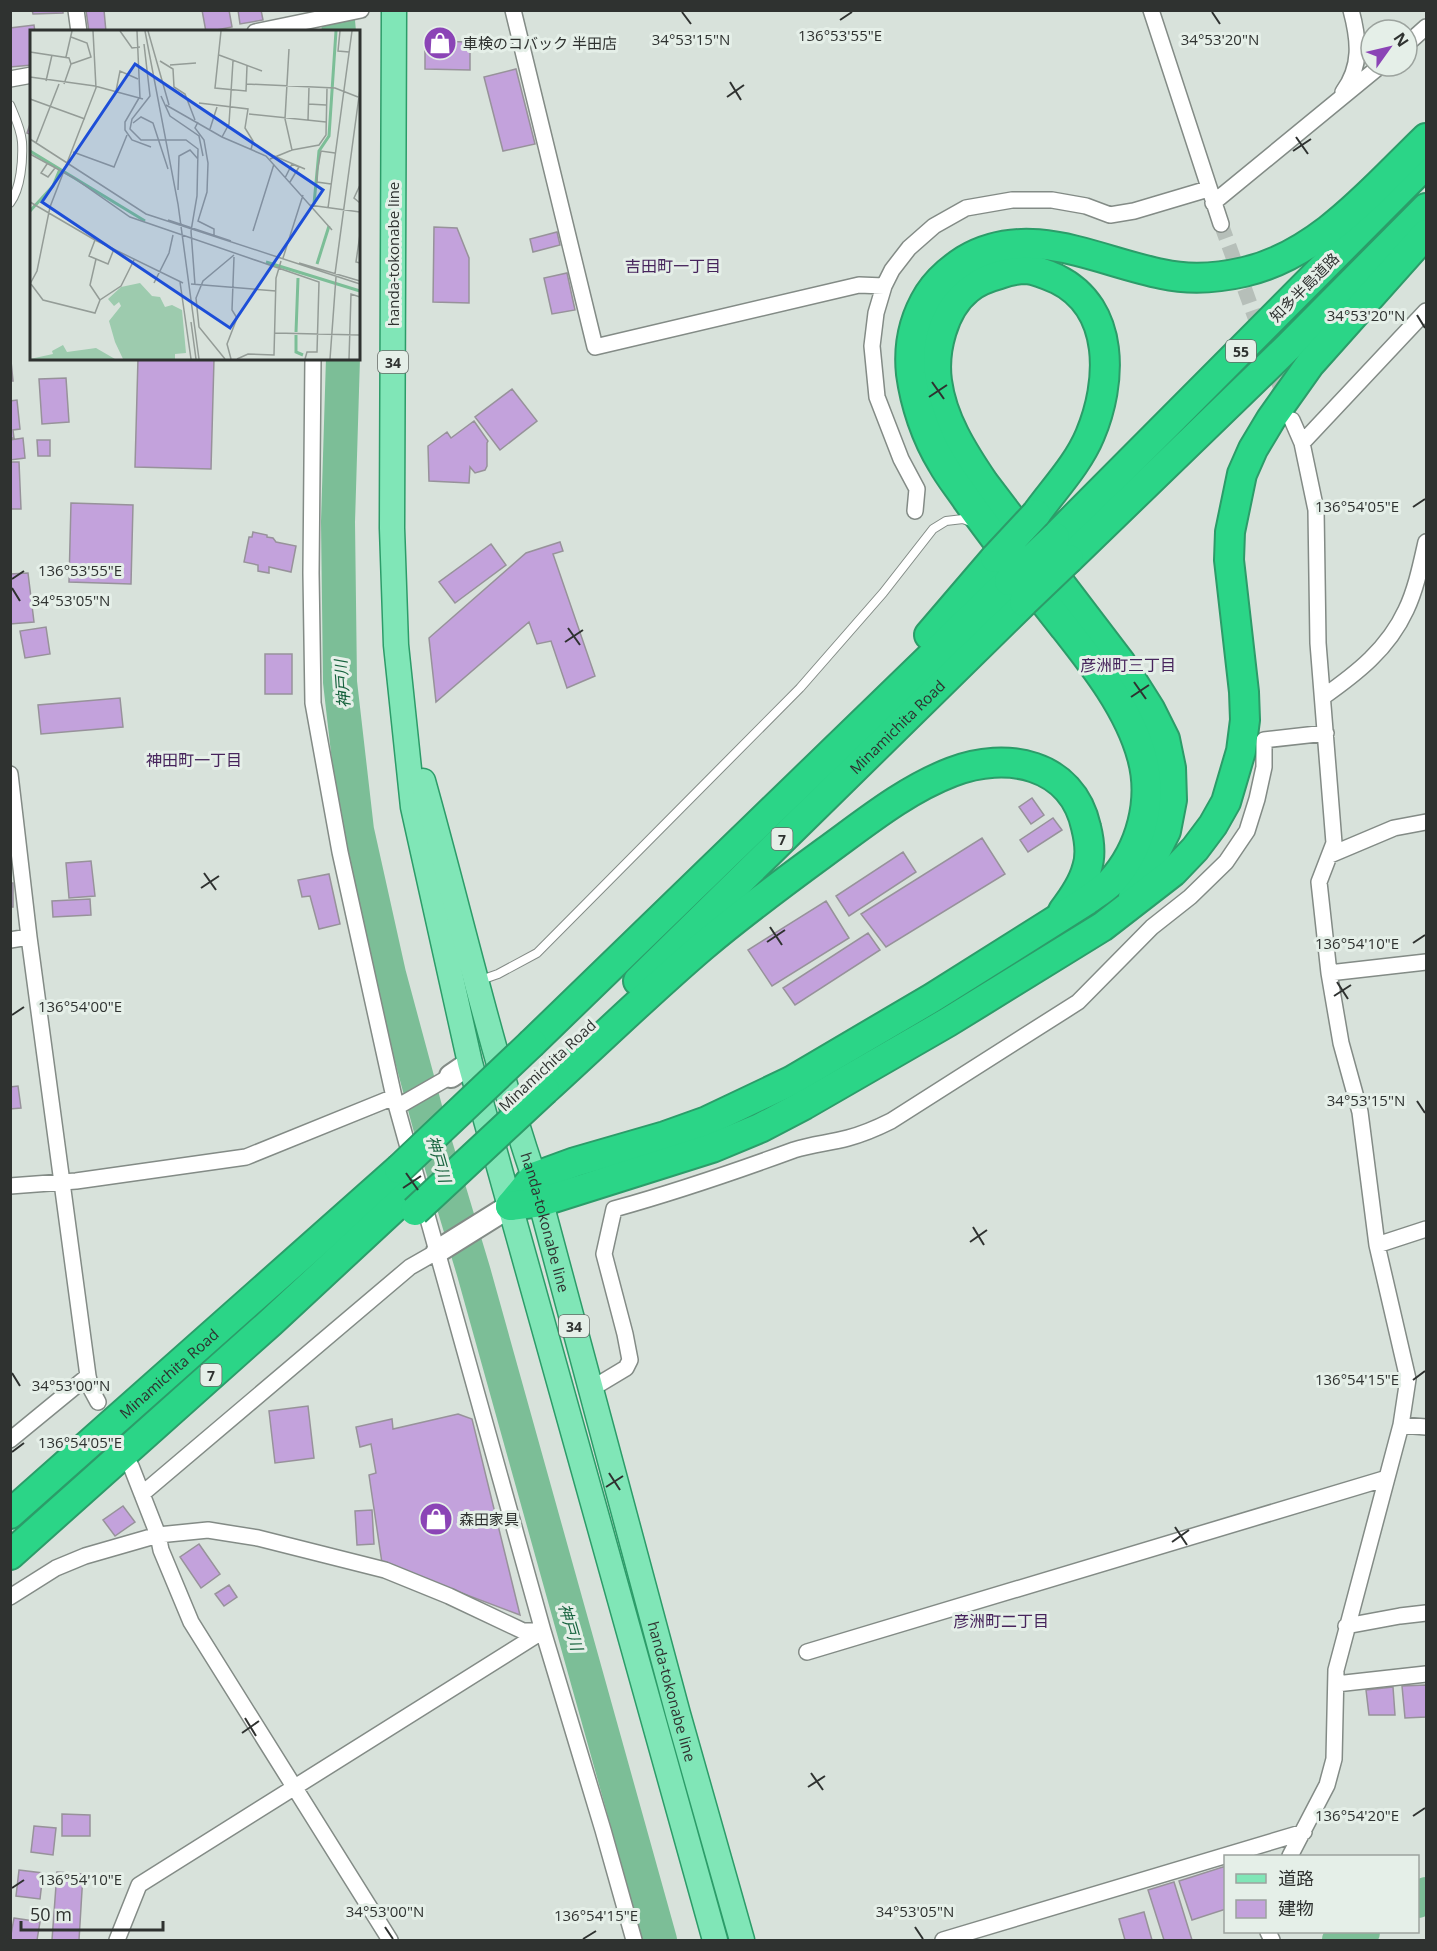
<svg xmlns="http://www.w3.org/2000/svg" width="1437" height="1951" font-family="'Open Sans','Noto Sans JP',sans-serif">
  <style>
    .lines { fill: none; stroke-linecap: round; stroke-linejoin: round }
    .river { stroke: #7cbe97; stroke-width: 34 }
    .building { fill: #c3a2dc; stroke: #97929a; stroke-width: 1.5 }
    .street-tunnel { stroke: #b6bfb9; stroke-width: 15; stroke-dasharray: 15 8; stroke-linecap: butt }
    .lane-casing { stroke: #838b86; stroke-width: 10 }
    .street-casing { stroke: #838b86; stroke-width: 18 }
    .secondary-casing { stroke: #838b86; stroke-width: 26 }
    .primary-casing { stroke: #2c9c69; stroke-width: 27 }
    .highway-casing { stroke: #2c9c69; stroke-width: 32 }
    .lane { stroke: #fff; stroke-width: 8 }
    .street { stroke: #fff; stroke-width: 15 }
    .secondary { stroke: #fff; stroke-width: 22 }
    .primary { stroke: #80e6b7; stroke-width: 24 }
    .highway { stroke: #2bd587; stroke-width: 28 }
    .highway-bridge-casing { stroke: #2c9c69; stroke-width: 32; stroke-linecap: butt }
    .highway-bridge { stroke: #2bd587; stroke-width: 28 }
    .ticks { fill: none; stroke: #2f3230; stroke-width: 2 }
    .labels { text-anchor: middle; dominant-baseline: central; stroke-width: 6; stroke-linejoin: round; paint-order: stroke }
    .shield { fill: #e5efe8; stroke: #666b67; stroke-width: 1.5 }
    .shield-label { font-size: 14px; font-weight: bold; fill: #2f3230 }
    .poi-label { font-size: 15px; fill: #2f3230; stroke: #e5efe8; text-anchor: start }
    .street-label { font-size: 15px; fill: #2f3230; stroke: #e5efe8 }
    .neighbourhood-label { font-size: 16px; fill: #47245c; stroke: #e5efe8 }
    .water-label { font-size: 16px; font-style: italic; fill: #17633e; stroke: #e5efe8 }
    .inset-river { fill: none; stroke: #7cbe97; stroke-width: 3 }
    .inset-road { fill: none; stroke: #949c97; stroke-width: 1.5 }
    .view { fill: #1d4ed8; fill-opacity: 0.15; stroke: #1d4ed8; stroke-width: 3 }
    .inset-edge { fill: none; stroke: #2f3230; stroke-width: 3 }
    .ticks-label { font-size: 15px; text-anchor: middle; fill: #2f3230; stroke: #e5efe8; stroke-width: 6; stroke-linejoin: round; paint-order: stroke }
  </style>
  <rect width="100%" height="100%" fill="#d8e2db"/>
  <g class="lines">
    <path class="river" d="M337,10L339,32
      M343,358L338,522L340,682L357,830L389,974L431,1130L474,1273L660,1940
      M1418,1901L1426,1894
      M1339,1940L1363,1932"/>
  </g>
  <path class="building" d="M32,10H63V13L33,14Z
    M86,10H104L106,32H89Z
    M202,10H229L232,27L206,32Z
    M238,10H261L263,20L240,24Z
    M34,25L35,32H32V65L10,67V28Z
    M425,41L470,42V70L425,69Z
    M516,69L535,144L503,151L484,77Z
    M32,118V135L27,133Z
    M434,227L457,228L469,258V303L433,302Z
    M557,232L560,245L533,252L530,239Z
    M567,273L575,310L552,314L544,278Z
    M10,351L13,381H10Z
    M138,358L214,359L211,469L135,467Z
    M66,378L69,422L42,424L39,379Z
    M512,389L537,421L500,450L475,417Z
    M17,400L20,429L13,430L14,438H10V401Z
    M474,421L488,441L487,443V466L485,470L475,473L470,467L469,483L429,481L428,446L447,432L451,438Z
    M23,438L25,458L10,460V440Z
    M37,440H50V456H38Z
    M10,462H19L21,509H10Z
    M71,503L133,505L131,584L69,582Z
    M253,532L267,535V537L273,538L276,542L296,546L291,572L269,567V573L258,571V565L244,562L249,537H252Z
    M560,542L563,551L553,554L595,676L567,688L551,641L537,644L529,622L436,702L429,638L526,553Z
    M491,544L506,565L455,603L439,582Z
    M28,573L34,622L10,624V574Z
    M46,627L50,654L25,658L20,631Z
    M265,654H292V694H265Z
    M120,698L123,727L41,734L38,705Z
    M1032,798L1044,815L1031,824L1019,807Z
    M1053,818L1062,830L1028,852L1020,840Z
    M982,838L1005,874L886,947L861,914Z
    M903,852L916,872L849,916L836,896Z
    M91,861L95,896L69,898L66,863Z
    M329,874L340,924L319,929L310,896L302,897L298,880Z
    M10,883H13V907H10Z
    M90,899L91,915L53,917L52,901Z
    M826,901L849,938L772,986L748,950Z
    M868,933L880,950L795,1005L783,988Z
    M18,1086L21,1108L10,1109V1087Z
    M308,1406L314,1458L275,1463L269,1411Z
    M458,1414L472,1419L520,1615L382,1563L369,1475L376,1473L371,1444L360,1447L356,1427L392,1419L393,1429Z
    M123,1506L135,1522L115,1536L103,1520Z
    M372,1510L374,1544L357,1545L355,1511Z
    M199,1544L220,1574L201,1588L180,1557Z
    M229,1585L237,1597L224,1606L215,1594Z
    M1426,1685V1717L1405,1718L1402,1686Z
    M1393,1687L1395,1715H1369L1366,1690Z
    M62,1814L90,1815V1836H62Z
    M34,1826L56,1828L53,1855L31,1852Z
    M1226,1866V1909L1192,1920L1179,1881Z
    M19,1870L43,1873L40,1899L16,1896Z
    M57,1872L83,1874L79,1940H52Z
    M1174,1882L1192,1940H1164L1148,1890Z
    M1144,1912L1152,1940H1125L1119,1919Z
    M14,1918L40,1922L37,1940H10Z"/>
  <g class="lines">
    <path class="street-tunnel" d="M1221,224L1285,400"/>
    <g class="lane-casing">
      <path id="lane" d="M10,105C15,117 21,129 22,142C23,160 21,188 10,203
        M478,981L498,974L537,953L800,688L883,593L933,529L946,521L963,519L971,522"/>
    </g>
    <g class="street-casing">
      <path id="street" d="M76,10L79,32
        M513,10L595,347L859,285L884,286
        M1151,10L1221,224
        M255,32L361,10
        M1407,44L1426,27
        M10,79L32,75
        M1343,92C1362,66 1359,40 1351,10
        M1213,203L1380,66
        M313,358L311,573L313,703L340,852L394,1097L543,1631L603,1830L634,1940
        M1302,443L1426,311
        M915,511L917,489L901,459L877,397L872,346L876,313L884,286L892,270L909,248L934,226L966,208L1012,200H1052L1086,206L1110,215L1134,211L1208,189
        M1323,697C1357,673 1388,649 1406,610C1416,589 1421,564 1426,542
        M10,774L29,937L88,1376L91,1389L98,1402
        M1330,855L1394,828L1426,822
        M10,940L29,937
        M1329,973L1426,962
        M397,1107L451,1076
        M10,1186L76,1181L246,1157L394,1097
        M1377,1245L1426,1229
        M591,1389L626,1368L630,1360L625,1334L604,1254L614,1209C675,1192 734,1172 794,1150C812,1144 830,1143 848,1138C863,1134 877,1128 891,1121L1078,1002L1152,927L1190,897L1226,862L1247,831L1257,799L1264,767V740L1326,733
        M1401,1425L1426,1427
        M10,1440L88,1376
        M131,1466L158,1535L161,1550L191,1622L390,1940
        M142,1494L410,1267L438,1251
        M10,1597L56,1568L85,1556L158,1535L208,1530L258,1538L385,1570L449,1596L523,1631H543
        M1346,1626L1400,1616L1426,1613
        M807,1652L1387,1478
        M1336,1684L1426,1674
        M1290,1856L1327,1785L1334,1759L1336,1670L1401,1425L1408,1379L1377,1245L1360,1112L1341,1043L1329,973L1319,882L1334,843L1318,643L1316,510L1302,443L1292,420
        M1268,1932L1272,1940
        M117,1940L139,1885L540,1633
        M943,1940L1304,1832"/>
    </g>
    <g class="secondary-casing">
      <path id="secondary" d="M451,1076L470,1063
        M438,1251L510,1206"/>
    </g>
    <g class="primary-casing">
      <g id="primary">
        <path d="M394,10L392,528L396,645L413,807L470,1063L715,1940"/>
        <path id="s1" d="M423,781C460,913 490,1047 534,1177L678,1714L742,1940"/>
      </g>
    </g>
    <g class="highway-casing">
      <g id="highway">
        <path d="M1036,514C1054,489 1078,464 1090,435C1112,383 1116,308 1057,279C1048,275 1037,270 1027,269C1019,269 1008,271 1000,274C989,277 977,281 968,289C943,309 933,351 937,381C942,419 963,452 984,483L1121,663L1150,709L1165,739L1171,768L1172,800L1166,831L1133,897"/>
        <path d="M1055,537L1426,164"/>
        <path d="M1069,559L1288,347L1426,208"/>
        <path d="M929,635L995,558"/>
        <path id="s2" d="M638,981L1024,602"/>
        <path d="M532,1043L1009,581"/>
        <path d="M545,1090C598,1042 649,992 703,946C742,913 784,882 825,852C865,823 905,790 952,772C1006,751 1072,763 1086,827C1089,839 1091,856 1087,868C1083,884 1073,898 1063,911"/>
        <path d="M510,1206L534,1177L575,1162L665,1136L707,1121L791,1081L932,998L1086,901C1094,895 1104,889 1111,882C1141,849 1154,800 1142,757C1129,709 1094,665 1064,627C1031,585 998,544 967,500C959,488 949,476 942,463C926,437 915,404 911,374C908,346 914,318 929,294C938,280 951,269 965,260C1029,222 1097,261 1162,274C1189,280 1218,278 1244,272C1319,255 1373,189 1426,138"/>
        <path d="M510,1206L541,1202L712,1148L760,1128L804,1105L948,1022L1102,927L1173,872L1195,849L1213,825L1226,802L1241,751L1245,720L1244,692L1229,560L1230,532L1242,474L1253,449L1271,419L1310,364L1426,234"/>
        <path id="s3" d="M10,1514L399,1169"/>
        <path d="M10,1555L271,1322L410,1193"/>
      </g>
    </g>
    <use href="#lane" class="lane"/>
    <use href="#street" class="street"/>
    <use href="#secondary" class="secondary"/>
    <use href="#primary" class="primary"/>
    <use href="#highway" class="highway"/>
    <g class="highway-bridge-casing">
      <path id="highway-bridge" d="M995,558L1036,514
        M1009,581L1055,537
        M1024,602L1069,559
        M399,1169L532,1043
        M415,1211L545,1090"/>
    </g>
    <use href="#highway-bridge" class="highway-bridge"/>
  </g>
  <path class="ticks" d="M682,12L691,24M1212,12L1220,24M840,20L852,12M730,82L741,100M727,97L744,85M1296,137L1308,154M1293,151L1311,139M1417,315L1425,328M932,382L944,399M929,397L947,385M1413,507L1425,499M12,579L24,571M12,588L20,601M568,628L580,645M565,642L583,630M1134,682L1146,699M1131,697L1149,685M204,873L216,890M201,888L219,876M770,927L782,945M767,942L785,930M1413,943L1425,935M1337,982L1348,999M1334,996L1351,985M12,1015L24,1007M1417,1101L1425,1113M406,1173L418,1190M403,1188L421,1176M973,1227L984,1245M970,1242L987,1230M12,1373L20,1386M1413,1380L1425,1371M12,1452L24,1443M609,1473L620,1490M606,1487L623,1476M1175,1527L1187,1545M1172,1542L1189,1530M245,1718L256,1736M242,1733L259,1721M811,1773L823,1790M808,1787L825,1776M1413,1816L1425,1808M12,1888L24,1880M385,1927L393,1939M915,1927L923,1939M583,1939L596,1931"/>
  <defs>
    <g id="shop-disc" transform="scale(1.725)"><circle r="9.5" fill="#8b44b6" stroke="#e5efe8"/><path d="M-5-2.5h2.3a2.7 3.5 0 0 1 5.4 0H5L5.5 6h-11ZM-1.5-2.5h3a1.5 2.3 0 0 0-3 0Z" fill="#fff"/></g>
  </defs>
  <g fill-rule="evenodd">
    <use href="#shop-disc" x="440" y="43"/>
    <use href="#shop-disc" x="436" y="1519"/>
  </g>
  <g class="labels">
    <g class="shield">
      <rect x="1226" y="340" width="30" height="22" rx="4.5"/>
      <rect x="378" y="351" width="30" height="22" rx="4.5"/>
      <rect x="771.5" y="828" width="21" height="22" rx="4.5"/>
      <rect x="559" y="1315" width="30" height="22" rx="4.5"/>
      <rect x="200.5" y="1364" width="21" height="22" rx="4.5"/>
    </g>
    <g class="shield-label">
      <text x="1241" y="351">55</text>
      <text x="393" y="362">34</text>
      <text x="782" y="839">7</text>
      <text x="574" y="1326">34</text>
      <text x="211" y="1375">7</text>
    </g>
    <g class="poi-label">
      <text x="463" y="43">車検のコバック 半田店</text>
      <text x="459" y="1519">森田家具</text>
    </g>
    <g class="street-label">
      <text transform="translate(393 254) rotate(-90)">handa-tokonabe line</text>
      <text transform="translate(1304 287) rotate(-45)">知多半島道路</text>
      <text stroke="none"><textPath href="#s2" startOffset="363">Minamichita Road</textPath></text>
      <text transform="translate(547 1065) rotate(-43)">Minamichita Road</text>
      <text stroke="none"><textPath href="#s1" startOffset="458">handa-tokonabe line</textPath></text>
      <text stroke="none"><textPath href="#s3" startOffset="212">Minamichita Road</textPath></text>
      <text stroke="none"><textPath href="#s1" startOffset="944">handa-tokonabe line</textPath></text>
    </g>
    <g class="neighbourhood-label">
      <text x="673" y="266">吉田町一丁目</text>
      <text x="1128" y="665">彦洲町三丁目</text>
      <text x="194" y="760">神田町一丁目</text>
      <text x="1001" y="1621">彦洲町二丁目</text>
    </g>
    <g class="water-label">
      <text transform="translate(342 684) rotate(-94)">神戸川</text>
      <text transform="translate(439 1159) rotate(74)">神戸川</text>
      <text transform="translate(571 1627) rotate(74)">神戸川</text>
    </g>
  </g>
  <g transform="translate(30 30)">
    <rect width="330" height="330" fill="#d8e2db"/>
    <path d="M110,253L122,266L130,267L135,277L142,275L152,280L156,323L145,324V329H93L85,312L79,291L91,276L89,272L84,276L78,269L91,257ZM33,315L37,322L66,318L85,329H0L23,324L22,321Z" fill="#9dcbae"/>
    <path class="inset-river" d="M0,121L115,191M284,174L289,121L299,106L306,1M0,181L23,156L30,139M236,232L330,261M287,234L299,196M266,302L268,248M266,305V322L273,325"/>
    <path class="inset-road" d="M90,1L102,18L110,17M107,1L110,68M115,1L148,174L169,329M118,1L139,75M191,1L185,58L216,61L217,36M310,1L308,21L319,22M114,14L120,66L102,89L100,99L111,110H156L168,119L167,166L161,201M0,22L39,28L41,34L34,54M189,25L232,41M36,27L42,1M130,31L143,39L144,57L155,64L165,90M41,34L61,27L57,13L41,7M140,35L166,33M0,47L65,56L113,69M16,51L22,25M216,54L305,58L328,67M86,61L90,41L108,49M131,66L140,86L169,106L173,126M109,68L95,92V100L102,110L121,117M0,69L55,89M169,73L218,79L215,98L223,111L221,120M278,74L296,75M136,75L192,107L236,126L302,200M219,84L296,92M278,90L279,57M168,92L165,98L174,110L178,133L177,162L168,191L184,199V205M103,93L111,87L123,93L138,139M180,99L187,77M192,107L199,94L203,31M0,109L116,184L330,254M6,113L29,54M262,120L289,115L296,105L297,58M43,122L84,137L97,105M0,124L44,148L100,187L289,252L287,322H277L275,329M244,126L275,139M240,129L262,120L255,89L259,19M17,134L11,143L18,147L25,138M255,148L262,134L269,137L260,152M301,154L287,152V142L291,121L305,123M330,155L324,168L330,173M148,160L149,126L160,120L168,129M0,172L65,210L153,253M279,175L330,182M298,178L322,1M138,190L201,211M161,201L165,255M223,201L244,134M330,204L326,232L330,233M65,210L59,226L78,234L84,219M253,228L273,165M66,229L60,255L70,270M269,233L330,251M305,244L330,59M150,252L161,329M124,253L139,223L143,205M0,254L7,241L20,177L66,58L63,1M1,254L13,270L65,283L70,270L91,256L104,230M161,254L246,261M161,292L166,329M245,303L330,305M195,329L169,297L166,268L173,251L204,225M201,329L197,314L207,288L202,280L204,227M207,329L218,324L244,325L246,248L251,231M300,329L306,247M319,329L321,264L330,267"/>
    <path class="view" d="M105,34L293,160L200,298L12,172Z"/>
    <rect width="330" height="330" class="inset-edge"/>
  </g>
  <g class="ticks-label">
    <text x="840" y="41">136°53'55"E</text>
    <text x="691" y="45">34°53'15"N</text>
    <text x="1220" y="45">34°53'20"N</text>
    <text x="1366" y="321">34°53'20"N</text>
    <text x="1357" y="512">136°54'05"E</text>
    <text x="80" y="576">136°53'55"E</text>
    <text x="71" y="606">34°53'05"N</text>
    <text x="1357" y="949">136°54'10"E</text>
    <text x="80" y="1012">136°54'00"E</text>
    <text x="1366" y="1106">34°53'15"N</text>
    <text x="1357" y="1385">136°54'15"E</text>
    <text x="71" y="1391">34°53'00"N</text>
    <text x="80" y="1448">136°54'05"E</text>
    <text x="1357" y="1821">136°54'20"E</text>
    <text x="80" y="1885">136°54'10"E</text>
    <text x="385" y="1917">34°53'00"N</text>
    <text x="915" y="1917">34°53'05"N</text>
    <text x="596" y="1921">136°54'15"E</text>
  </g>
  <rect width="1437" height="1951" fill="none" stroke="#2f3230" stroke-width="24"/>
  <rect x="1224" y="1855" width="195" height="78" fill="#e5efe8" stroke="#9ca39e" stroke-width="1.5"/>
  <rect x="1236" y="1874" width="30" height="9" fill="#80e6b7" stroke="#9ca39e" stroke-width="1.5"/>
  <text x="1278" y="1885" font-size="18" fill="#2f3230">道路</text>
  <rect x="1236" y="1900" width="30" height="18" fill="#c3a2dc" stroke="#9ca39e" stroke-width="1.5"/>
  <text x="1278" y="1915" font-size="18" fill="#2f3230">建物</text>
  <g transform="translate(1389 48) rotate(56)"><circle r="28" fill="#e5efe8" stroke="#9ca39e" stroke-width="1.5"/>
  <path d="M0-4.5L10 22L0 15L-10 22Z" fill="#8b44b6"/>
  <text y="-9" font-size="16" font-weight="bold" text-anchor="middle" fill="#2f3230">N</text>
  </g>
  <path d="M21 1921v9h142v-9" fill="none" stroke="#2f3230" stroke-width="3"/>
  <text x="30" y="1921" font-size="18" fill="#2f3230" stroke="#e5efe8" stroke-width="4.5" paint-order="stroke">50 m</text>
</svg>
